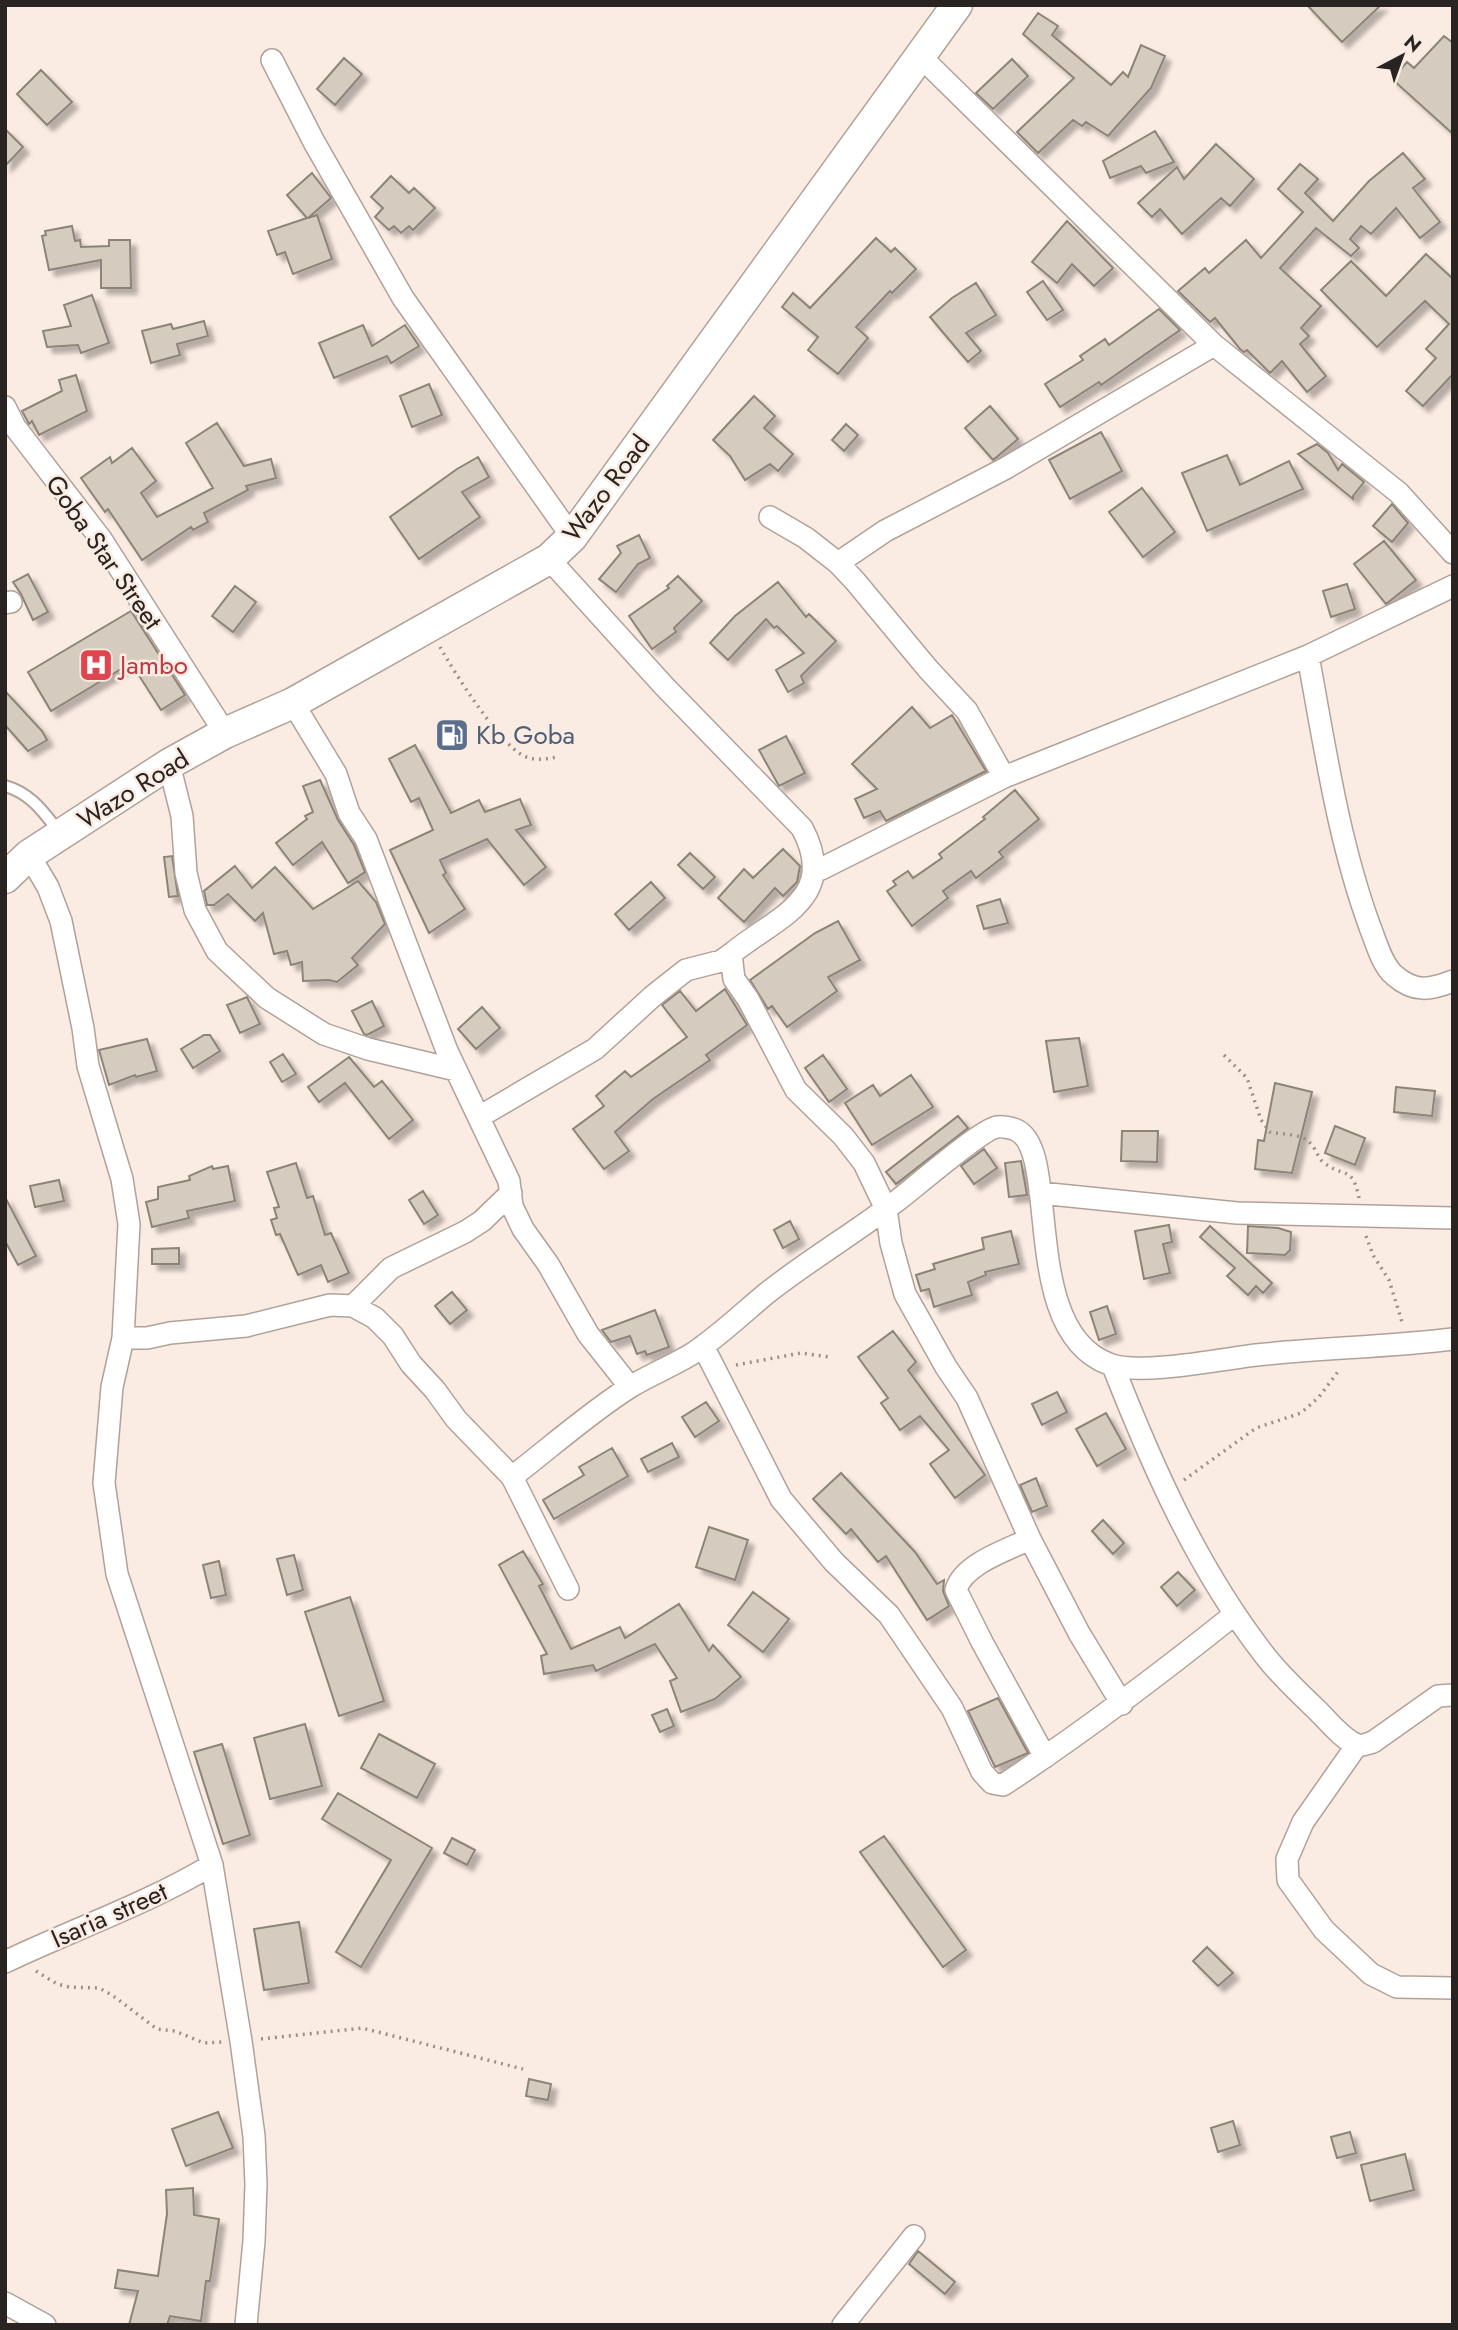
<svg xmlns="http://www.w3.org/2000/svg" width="1458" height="2330" font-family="Jost,sans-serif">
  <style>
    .building { fill: #d5ccbf; stroke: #8c8478; stroke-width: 2; filter: url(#shadow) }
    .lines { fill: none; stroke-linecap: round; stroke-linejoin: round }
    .service-casing { stroke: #b0a299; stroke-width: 14 }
    .minor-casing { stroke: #b0a299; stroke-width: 24 }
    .secondary-casing { stroke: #b0a299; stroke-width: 33 }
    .path { stroke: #998f89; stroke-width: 3.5; stroke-dasharray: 2 5; stroke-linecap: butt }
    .service { stroke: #fff; stroke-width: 10 }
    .minor { stroke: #fff; stroke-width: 21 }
    .secondary { stroke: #fff; stroke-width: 30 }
    .labels { text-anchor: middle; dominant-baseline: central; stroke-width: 5; stroke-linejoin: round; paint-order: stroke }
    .street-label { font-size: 26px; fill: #292421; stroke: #fbece3 }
    .health-label { font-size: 26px; fill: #be3a42; stroke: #fbece3; text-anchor: start }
    .service-label { font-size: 26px; fill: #4e5e75; stroke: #fbece3; text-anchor: start }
  </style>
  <defs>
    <filter id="shadow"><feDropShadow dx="6" dy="6" stdDeviation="2" flood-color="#0004"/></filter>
  </defs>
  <rect width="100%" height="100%" fill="#fbece3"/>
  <path class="building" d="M1307,5H1381L1342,42Z
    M1038,13L1058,26L1052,35L1111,85L1123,72L1128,77L1141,45L1165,56L1151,88L1108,136L1086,122L1082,126L1073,120L1038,153L1017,132L1074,78L1023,34Z
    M1444,36L1453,43V134L1392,79L1407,62L1414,68Z
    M344,58L362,74L335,105L317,89Z
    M1012,59L1028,76L993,109L976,93Z
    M41,70L72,102L47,125L17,94Z
    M5,129L23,147L5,166Z
    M1155,131L1174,162L1146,173L1141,166L1110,178L1103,161Z
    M1216,144L1254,179L1230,206L1221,198L1182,234L1160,209L1152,217L1138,203L1177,167L1184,179Z
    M1403,153L1425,179L1413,188L1440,222L1420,238L1396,208L1371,234L1361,226L1350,239L1359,248L1351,256L1316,228L1280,268L1321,306L1301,328L1309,336L1300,344L1326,376L1307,392L1282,361L1270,373L1247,350L1244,352L1240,349L1215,318L1210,322L1178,291L1205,268L1209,273L1246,240L1261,258L1303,212L1278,189L1300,164L1318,179L1305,193L1333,221L1369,181Z
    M312,173L331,198L308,218L317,215L332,259L293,274L285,252L277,255L268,231L307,218L287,195Z
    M391,176L409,193L414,188L435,208L413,230L409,226L401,233L394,226L389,230L375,217L383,208L371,197Z
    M1067,221L1113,268L1094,286L1072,264L1057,283L1032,262Z
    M72,226L75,241L80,240L81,247L109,246V240H130L131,288H101V260L49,270L42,236L46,235L45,231Z
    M876,238L891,252L895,248L916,269L892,293L890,291L856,327L868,338L838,374L808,350L818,337L782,307L793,293L810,308Z
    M1426,254L1453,279V374L1423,406L1406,391L1436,358L1426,349L1449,324L1425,301L1377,347L1321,290L1351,261L1386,296Z
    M1043,281L1063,310L1047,320L1027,292Z
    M976,283L996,315L966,333L981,351L968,362L930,317L952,298Z
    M92,295L109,343L81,353L78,345L47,347L43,331L71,326L64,305Z
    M1159,309L1180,330L1101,385L1099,382L1060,407L1045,384L1083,360L1080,356L1105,339L1109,345Z
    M204,321L208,336L177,344L180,355L151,363L142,331L171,324L173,329Z
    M363,325L372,346L405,325L419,346L391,363L387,356L334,378L319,343Z
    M76,375L87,411L39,435L32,421L29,424L22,411L62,391L59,380Z
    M429,384L442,415L412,427L400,396Z
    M754,396L775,416L764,428L793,454L778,471L770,464L745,480L730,456L713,440Z
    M990,406L1018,439L993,460L965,428Z
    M217,423L244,466L271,459L276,478L246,486L248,490L204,513L208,522L193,530L191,527L142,560L108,509L105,512L81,478L110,457L112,463L132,448L156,481L141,493L157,517L213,488L186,443Z
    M846,424L858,435L844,451L832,440Z
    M1101,432L1122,471L1070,499L1049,460Z
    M1317,444L1328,453L1338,470L1342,464L1364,482L1353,496V499L1298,454Z
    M1227,455L1240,485L1289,461L1303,489L1207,531L1182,473Z
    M478,457L489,477L462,492L480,517L419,559L390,517L457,469Z
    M1142,488L1175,532L1143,557L1109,512Z
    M1392,504L1408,523L1392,542L1373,526Z
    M639,535L650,558L638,564L616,592L599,579L621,553L617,546Z
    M1384,541L1416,580L1386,604L1354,564Z
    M28,574L48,612L33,620L21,594L13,582Z
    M678,576L702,601L674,628L676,632L652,649L629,616L669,588L667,586Z
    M778,582L806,617L809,614L836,641L801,676L804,683L788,692L776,670L804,653L777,626L774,628L766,619L728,660L710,643L735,616Z
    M1347,584L1355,609L1331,617L1323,591Z
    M235,586L256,602L233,632L212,616Z
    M131,611L185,695L161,710L131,663L51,711L28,672Z
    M5,691L42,731L47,740L28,751L5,725Z
    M912,707L930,728L952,715L986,771L886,821L880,811L864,818L855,799L877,789L852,764Z
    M786,736L805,773L779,786L759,750Z
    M415,745L451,813L479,800L485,812L520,799L531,825L516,830L546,867L524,885L487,839L440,860L446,873L443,875L465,909L429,933L390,850L433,830L419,798L411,802L389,759Z
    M320,780L338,820L354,845L365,872L348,883L322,842L293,865L276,843L307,819L305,816L313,812L303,786Z
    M1015,790L1039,819L999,852L1003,857L976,878L971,871L943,891L948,898L912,926L887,891L896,885L893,881L908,871L913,878L942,858L939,854L985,819L983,817Z
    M783,849L800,866L797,882L783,896L775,888L744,922L718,898L744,869L753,878Z
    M690,853L715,877L703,889L678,865Z
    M172,856L178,896L169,897L164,857Z
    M235,866L252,888L275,867L313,909L358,881L376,902L385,924L352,958L358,965L337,982L329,980L303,981L302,962L291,965L287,951L274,954L263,913L255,921L228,894L214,905H207L204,891Z
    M651,882L665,898L629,930L615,914Z
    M1000,899L1008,923L984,929L977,906Z
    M838,921L860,960L828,977L837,991L787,1027L772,1006L768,1009L750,980L815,933Z
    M725,989L747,1025L706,1055L710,1060L653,1099L615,1132L629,1151L604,1169L573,1129L604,1106L596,1096L625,1071L631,1077L687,1037L662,1005L680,991L696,1011Z
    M247,997L260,1024L240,1033L227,1005Z
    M372,1001L384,1026L367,1035L364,1034L352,1011Z
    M482,1007L500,1028L476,1049L458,1029Z
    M204,1035H210L220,1051L193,1068L181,1049Z
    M1079,1038L1088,1086L1054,1092L1046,1041Z
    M147,1039L157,1071L136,1077L135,1075L109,1085L99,1050Z
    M283,1054L296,1074L282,1082L270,1062Z
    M823,1055L847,1089L829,1102L805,1068Z
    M349,1057L374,1087L382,1081L413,1120L389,1139L345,1083L319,1102L308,1087Z
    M911,1075L933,1107L872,1145L845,1103L873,1085L880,1096Z
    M1275,1083L1312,1092L1292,1173L1255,1169L1258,1140L1264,1141Z
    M1396,1087L1435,1091L1432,1116L1394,1112Z
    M958,1116L968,1128L896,1184L886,1172Z
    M1335,1126L1365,1138L1355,1165L1325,1153Z
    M1122,1131H1158L1157,1162L1121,1161Z
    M984,1149L997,1168L974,1184L961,1166Z
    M1021,1161L1027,1195L1009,1197L1005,1163Z
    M296,1163L307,1198L313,1196L325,1235L331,1233L349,1273L328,1282L321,1265L298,1275L280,1234L276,1235L271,1220L277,1218L274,1208L279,1207L267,1172Z
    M212,1166L213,1169L228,1166L235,1201L187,1211L189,1218L152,1227L146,1202L158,1199V1187L190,1180L189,1176Z
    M59,1180L64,1201L35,1207L30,1186Z
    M423,1191L438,1215L424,1224L409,1200Z
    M5,1197L36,1256L18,1265L5,1241Z
    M790,1221L799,1239L783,1248L774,1230Z
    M1169,1225L1172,1242L1163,1244L1170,1273L1144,1279L1135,1231Z
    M1210,1226L1272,1283L1263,1293L1256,1286L1248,1295L1227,1276L1235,1268L1200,1237Z
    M1248,1226L1278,1228L1291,1232L1290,1250L1285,1255L1247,1253Z
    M1011,1231L1019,1264L985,1272L986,1275L968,1282L972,1295L934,1307L929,1289L921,1291L916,1275L935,1269L933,1264L984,1249L982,1238Z
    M179,1248V1264H152V1249Z
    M452,1292L467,1310L450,1324L435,1306Z
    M1107,1306L1116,1334L1099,1340L1090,1312Z
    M655,1310L669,1347L647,1355L645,1351L637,1354L630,1336L611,1342L602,1330Z
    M893,1331L916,1362L908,1370L985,1475L955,1498L930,1464L949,1450L920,1416L900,1430L881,1403L888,1398L858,1357Z
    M1057,1392L1067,1412L1042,1425L1032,1404Z
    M706,1402L719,1421L695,1437L682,1417Z
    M1106,1413L1126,1449L1097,1466L1076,1429Z
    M672,1443L679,1457L648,1472L641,1459Z
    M612,1448L628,1476L554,1519L543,1500L584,1475L579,1467Z
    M841,1473L915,1552L937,1584L944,1580L943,1591L949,1606L927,1620L886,1556L878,1562L851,1529L846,1534L813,1499Z
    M1036,1478L1047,1506L1032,1512L1020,1485Z
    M1103,1520L1124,1543L1113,1554L1092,1531Z
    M709,1527L748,1540L735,1580L696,1567Z
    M523,1551L543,1584L539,1586L571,1649L620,1627L625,1638L679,1604L709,1651L713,1645L741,1677L715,1699L681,1712L670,1681L677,1678L655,1644L596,1671L593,1665L544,1674L541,1656L547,1654L499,1565Z
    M294,1555L303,1590L287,1595L277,1559Z
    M219,1561L226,1595L211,1598L203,1565Z
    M1178,1572L1195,1590L1177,1606L1161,1587Z
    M753,1592L789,1619L763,1652L728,1625Z
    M350,1597L384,1701L339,1716L305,1612Z
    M998,1698L1028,1753L995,1767L968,1711Z
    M667,1709L674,1726L660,1732L652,1715Z
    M305,1724L322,1786L270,1799L254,1738Z
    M379,1734L435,1764L417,1798L361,1768Z
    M222,1744L250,1835L223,1844L194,1752Z
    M338,1793L432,1848L361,1967L336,1952L391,1860L322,1819Z
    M884,1836L966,1950L943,1967L860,1852Z
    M452,1838L475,1850L467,1865L444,1853Z
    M299,1922L309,1983L264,1990L254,1929Z
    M1207,1947L1233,1973L1218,1986L1193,1961Z
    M529,2079L551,2084L548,2100L526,2096Z
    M218,2112L233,2148L186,2166L172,2129Z
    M1233,2121L1240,2145L1218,2152L1211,2128Z
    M1350,2132L1356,2153L1337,2158L1331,2137Z
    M1405,2154L1414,2190L1370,2201L1361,2165Z
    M193,2188L194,2215L219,2219L210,2281H206L201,2321L170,2316L167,2325H129L138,2291L115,2288L118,2270L158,2276L167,2214L166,2190Z
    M918,2251L955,2282L945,2294L909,2264Z"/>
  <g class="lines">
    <g class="service-casing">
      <path id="service" d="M5,786C31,793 44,813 60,833"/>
    </g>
    <g class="minor-casing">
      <path id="minor" d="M921,57L1214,345L1399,493L1453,553
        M272,60L314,142L403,298L572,537
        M5,407L15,427L101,539L225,733
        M770,517L806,538L838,563L855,581L928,669L967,711L1004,777
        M549,559L664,686L802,828C840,899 776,917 731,954L734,979L748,999L796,1090L843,1136L864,1163L886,1209L891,1243L905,1294L946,1367L967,1398L1030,1539L1079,1633L1122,1704
        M838,563L885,531L1006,468L1214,345
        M5,603L11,602
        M1308,656C1325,747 1338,840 1370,927C1376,942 1382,965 1394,975C1414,993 1430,990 1453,981
        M293,703L336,774L349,813L366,839L447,1051L509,1181L512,1206L523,1229L548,1264L588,1334L630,1387
        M169,764L182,816L186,873L195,910L217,951L267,998L324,1034L368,1049L456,1070
        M29,855L48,887L61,921L83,1028L88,1066L122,1179L129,1224L123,1338L112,1387L104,1483L117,1574L212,1865L241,2041L254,2136L256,2184L254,2241L246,2325
        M815,863L821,869L1004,777L1308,656L1453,586
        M479,1117L595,1049L653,996L686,970L721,961L731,954
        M1040,1193L1237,1213L1453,1218
        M353,1306L391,1268L465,1232L482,1221L511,1193
        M123,1338H147L170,1333L246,1326L330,1305L353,1306L375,1318L393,1336L411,1364L435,1390L456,1419L512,1477L568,1589
        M703,1346L781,1499L834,1562L889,1615L952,1708L982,1772L992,1783L1003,1785C1084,1732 1160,1674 1235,1614
        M1113,1366C1153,1468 1198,1570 1266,1657C1281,1676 1300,1694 1318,1711C1328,1721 1344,1741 1358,1745C1363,1746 1369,1743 1373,1742L1438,1696L1453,1695
        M512,1477C551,1447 589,1413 630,1387C651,1374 675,1365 695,1352C721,1334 743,1313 767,1293C809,1260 856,1232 898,1200C915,1187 982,1129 997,1127C1001,1126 1012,1128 1016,1130C1062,1150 1018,1330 1109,1364C1138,1376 1222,1359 1256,1355C1321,1348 1387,1347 1453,1339
        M1030,1539C1007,1550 963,1564 956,1590L982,1642L1045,1757
        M1357,1745L1303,1822L1287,1859L1288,1880L1324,1930L1371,1974L1397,1987L1453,1988
        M5,1962C74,1929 147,1904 212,1865
        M5,2303L45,2325
        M843,2325L914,2236"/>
    </g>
    <g class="secondary-casing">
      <path id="secondary" d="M5,878L29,855L169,764L225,733L293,703L549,559L572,537L957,5"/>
    </g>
    <path class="path" d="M440,647C454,672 500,745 524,756C535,761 546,759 557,757
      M1224,1055L1247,1078L1261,1120L1270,1132C1284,1135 1302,1133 1311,1144C1316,1149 1318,1158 1323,1162C1344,1179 1352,1164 1359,1198
      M1366,1236L1373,1255L1389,1280L1403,1325
      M736,1365L801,1353L830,1357
      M1184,1480L1256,1428L1301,1413L1319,1397L1340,1369
      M36,1971L57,1984L69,1987L99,1988L112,1995L157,2029L175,2031L204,2043L222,2042
      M261,2039L362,2028L523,2069"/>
    <use href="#service" class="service"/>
    <use href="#minor" class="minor"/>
    <use href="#secondary" class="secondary"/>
  </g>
  <defs>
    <g id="hospital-square" transform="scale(1.75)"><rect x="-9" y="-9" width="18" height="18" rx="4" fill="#e0444e" stroke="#fbece3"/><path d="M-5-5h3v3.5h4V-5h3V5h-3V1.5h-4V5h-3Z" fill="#fff"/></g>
    <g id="fuel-square" transform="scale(1.75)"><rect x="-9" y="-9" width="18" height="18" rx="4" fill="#5c6f8a" stroke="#fbece3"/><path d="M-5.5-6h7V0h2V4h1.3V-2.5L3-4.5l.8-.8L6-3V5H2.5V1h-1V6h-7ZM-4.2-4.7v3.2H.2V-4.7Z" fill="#fff"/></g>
  </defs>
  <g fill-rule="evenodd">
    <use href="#hospital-square" x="96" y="665"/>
    <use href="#fuel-square" x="452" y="735"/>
  </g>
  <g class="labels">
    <g class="street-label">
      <text transform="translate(606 488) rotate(-53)">Wazo Road</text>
      <text transform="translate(104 552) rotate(55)">Goba Star Street</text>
      <text transform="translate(133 789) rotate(-32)">Wazo Road</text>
      <text transform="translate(109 1915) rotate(-24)">Isaria street</text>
    </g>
    <g class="health-label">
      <text x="120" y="665">Jambo</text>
    </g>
    <g class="service-label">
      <text x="476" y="735">Kb Goba</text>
    </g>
  </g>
  <rect width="1458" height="2330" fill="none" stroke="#292421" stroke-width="14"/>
  <g transform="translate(1402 56) rotate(41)" stroke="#fbece3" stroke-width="5" paint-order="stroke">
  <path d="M0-5L12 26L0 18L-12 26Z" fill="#292421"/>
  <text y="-10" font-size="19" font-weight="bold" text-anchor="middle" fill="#292421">N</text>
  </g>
</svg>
